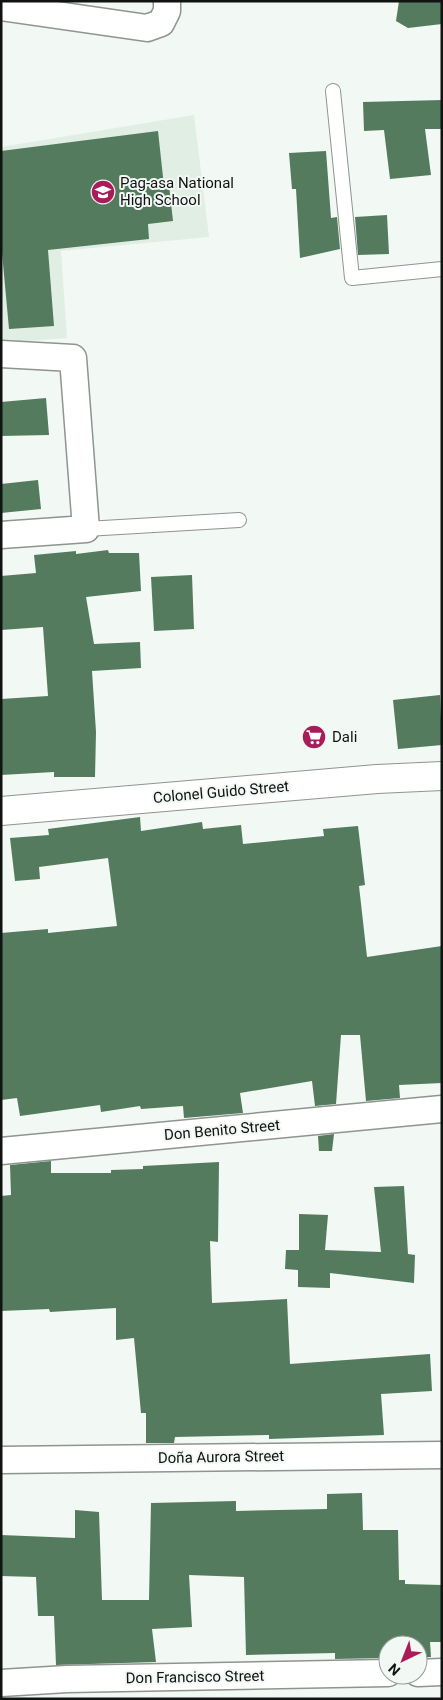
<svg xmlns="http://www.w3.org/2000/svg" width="443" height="1700" font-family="Roboto,sans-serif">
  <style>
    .built { fill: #e1eee4 }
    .building { fill: #547b5d }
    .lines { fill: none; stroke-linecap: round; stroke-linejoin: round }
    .lane-casing { stroke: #8e948f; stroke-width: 16 }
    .street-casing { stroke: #8e948f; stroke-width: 29 }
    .secondary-casing { stroke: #8e948f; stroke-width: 30 }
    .lane { stroke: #fff; stroke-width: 14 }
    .street { stroke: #fff; stroke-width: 26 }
    .secondary { stroke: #fff; stroke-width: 28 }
    .labels { text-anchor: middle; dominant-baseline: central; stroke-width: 4; stroke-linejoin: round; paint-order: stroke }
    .poi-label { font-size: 15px; fill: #111312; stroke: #f2f8f3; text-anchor: start }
    .street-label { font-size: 15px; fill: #111312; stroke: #f2f8f3 }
  </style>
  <rect width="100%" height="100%" fill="#f2f8f3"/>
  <path class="built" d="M194,115L209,237L61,251L67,338L1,343V147Z"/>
  <path class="building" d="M399,1H442V24L408,28L396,21Z
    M442,100V129H425L431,175L390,179L384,130L364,131L363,102Z
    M158,131L164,186L169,185L173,221L148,224L149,239L48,250L54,326L9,329L1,242V151Z
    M326,151L331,218L337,217L340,249L300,258L296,189H292L289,153Z
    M387,215L389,254L358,255L355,217Z
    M46,398L49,435L1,436V402Z
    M38,480L41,509L1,513V484Z
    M108,550L109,553H139L141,591L86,597L94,644L140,642L141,668L92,671L96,732L95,777H54V772L1,775V699L48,696L43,627L1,630V576L36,573L34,555L76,551V554Z
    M192,575L194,629L154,631L151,577Z
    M440,695L442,745L398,749L393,700Z
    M140,817L141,831L202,822L203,829L241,825L243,844L324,836L323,829L358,826L365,885L359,886L367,957L442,946V1083L399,1085L400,1098L366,1101L360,1035H341L336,1104L315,1106L312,1081L240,1093L243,1113L184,1118L183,1106L141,1109L140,1106L101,1112L100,1105L20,1116L17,1098L1,1100V933L48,929V933L117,926L108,858L39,867L40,879L15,881L10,838L49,835L48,829Z
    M334,1134L332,1151H319L318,1136Z
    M51,1161V1173H111V1170L143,1169V1166L219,1162L218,1242L210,1241L212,1303L287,1299L290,1364L430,1354L432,1391L381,1394L384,1435L269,1439V1435L175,1437L174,1443H146V1413H141L134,1338L116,1340V1308L50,1312L49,1309L1,1311V1196L11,1195L10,1165Z
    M404,1186L408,1254L415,1255L414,1283L330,1273V1288L298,1287V1270L285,1269L286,1250H299V1214L328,1215L325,1250L381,1252L374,1187Z
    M362,1493L363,1530H398L399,1580H405V1584L442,1585V1642H430L431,1657L418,1658V1645H388V1658L335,1659V1653L246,1655L244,1577L189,1575L192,1627L152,1629L156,1662L56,1665L54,1616H38L36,1577L1,1576V1535L75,1538V1510L99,1512L102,1600H149L151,1503L236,1501V1511L327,1509V1494Z"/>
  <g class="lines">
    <g class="lane-casing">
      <path id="lane" d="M333,91L352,278L442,269
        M86,529L239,520"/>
    </g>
    <g class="street-casing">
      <path id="street" d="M1,7L147,28L161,23L167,11V1
        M1,354L73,358L86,529L1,535
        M1,1151L442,1109
        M1,1460L442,1455
        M418,1673L442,1672
        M1,1683L67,1679L388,1673"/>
    </g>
    <g class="secondary-casing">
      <path id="secondary" d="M1,811L377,779L442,776"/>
    </g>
    <use href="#lane" class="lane"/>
    <use href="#street" class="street"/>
    <use href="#secondary" class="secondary"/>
  </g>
  <defs>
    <g id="school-disc" transform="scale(1.25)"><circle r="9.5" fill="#aa1b59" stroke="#f2f8f3"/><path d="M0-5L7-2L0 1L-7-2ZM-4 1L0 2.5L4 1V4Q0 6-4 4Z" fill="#fff"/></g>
    <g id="supermarket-disc" transform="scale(1.25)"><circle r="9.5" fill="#aa1b59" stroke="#f2f8f3"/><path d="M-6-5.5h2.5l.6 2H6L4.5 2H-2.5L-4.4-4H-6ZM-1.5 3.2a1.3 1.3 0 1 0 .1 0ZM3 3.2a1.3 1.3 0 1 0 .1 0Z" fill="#fff"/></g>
  </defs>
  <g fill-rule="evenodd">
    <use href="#school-disc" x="103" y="192"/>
    <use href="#supermarket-disc" x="314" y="737"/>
  </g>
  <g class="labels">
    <g class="poi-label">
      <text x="120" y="183">Pag-asa National<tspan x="120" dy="17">High School</tspan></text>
      <text x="332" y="737">Dali</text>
    </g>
    <g class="street-label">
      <text transform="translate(221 792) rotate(-5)">Colonel Guido Street</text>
      <text transform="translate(222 1130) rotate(-5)">Don Benito Street</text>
      <text transform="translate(221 1457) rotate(-1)">Doña Aurora Street</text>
      <text transform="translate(195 1677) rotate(-1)">Don Francisco Street</text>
    </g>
  </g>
  <rect width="443" height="1700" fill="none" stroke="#111312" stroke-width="5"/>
  <g transform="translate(403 1660) rotate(223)"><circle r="24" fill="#f2f8f3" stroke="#989c99"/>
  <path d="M0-4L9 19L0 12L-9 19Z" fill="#aa1b59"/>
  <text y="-8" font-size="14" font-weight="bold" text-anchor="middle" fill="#111312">N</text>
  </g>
</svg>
